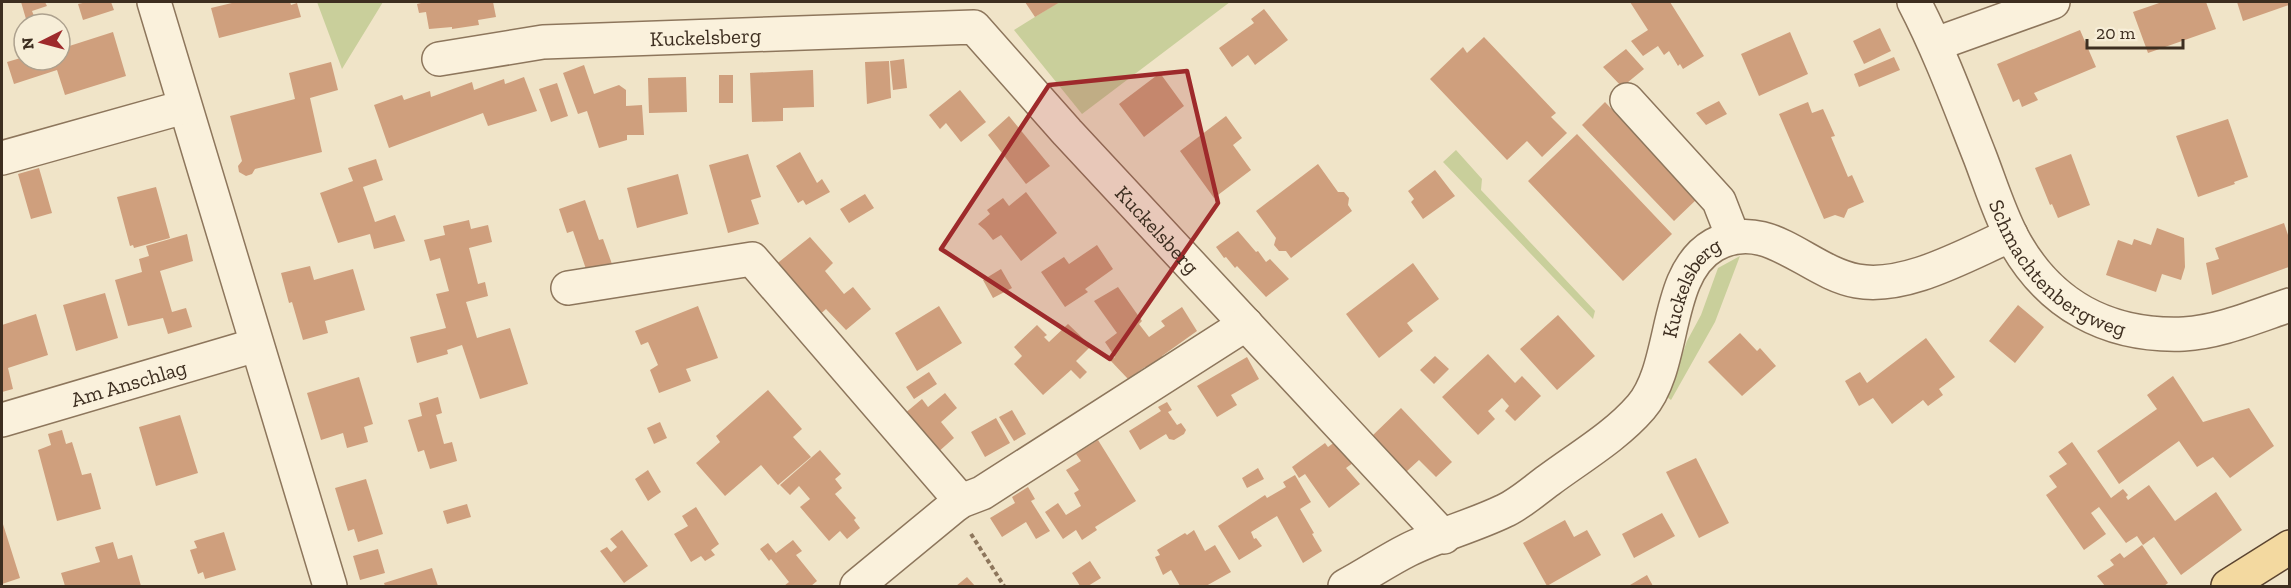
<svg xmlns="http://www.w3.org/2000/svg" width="2291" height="588" font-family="'Zilla Slab',serif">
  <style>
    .green { fill: #c9cf9b }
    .building { fill: #cf9f7d }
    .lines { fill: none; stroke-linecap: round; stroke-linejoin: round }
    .minor-casing { stroke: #8d765c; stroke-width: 36 }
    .major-casing { stroke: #5b4430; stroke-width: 36 }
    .path { stroke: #8d765c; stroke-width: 4; stroke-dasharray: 4.5 3; stroke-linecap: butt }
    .minor { stroke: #faf1dc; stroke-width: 33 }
    .major { stroke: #f3d9a0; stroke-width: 33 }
    .marked { fill: #9e2a2b; fill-opacity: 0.2; stroke: #9e2a2b; stroke-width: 4.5; stroke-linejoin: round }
    .labels { text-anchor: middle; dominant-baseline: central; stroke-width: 6; stroke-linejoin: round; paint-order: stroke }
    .street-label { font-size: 21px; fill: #3d2e20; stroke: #f7eed8 }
  </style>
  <rect width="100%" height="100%" fill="#f0e4c8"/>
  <path class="green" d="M317,2H383L342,69Z
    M1059,2H1230L1082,114L1014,30Z
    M1456,150L1482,179L1481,190L1595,311L1593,319L1443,162Z
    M1740,256L1715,322L1671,400L1667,397L1687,341L1701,315L1718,268Z"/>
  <path class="building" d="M21,2H45L47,6L32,11L34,16L26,19Z
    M87,2H111L114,10L83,20L78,4Z
    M236,2H290L291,5L297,3L301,17L219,38L211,8Z
    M425,2H493L496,17L478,20L479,25L452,29V27L429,29L426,12L419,13L417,4Z
    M1025,2H1060L1035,17Z
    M1630,2H1670L1704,56L1683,69L1680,64L1678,66L1669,51L1664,55L1658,46L1643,56L1631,41L1648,30Z
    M2162,2H2206L2216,29L2148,53L2133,12Z
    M2237,2H2289V5L2243,21Z
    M1264,9L1288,40L1255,65L1248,55L1232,67L1219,48L1254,23L1251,19Z
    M1880,28L1891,51L1864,64L1853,41Z
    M2080,30L2096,67L2034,93L2038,100L2022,107L2019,99L2013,102L1997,64Z
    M113,32L126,76L65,95L57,70L14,84L7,62L24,57V60H60V49Z
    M1790,32L1808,74L1759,96L1741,54Z
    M1484,37L1556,113L1551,117L1567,133L1542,157L1527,141L1507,160L1430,79L1463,47L1467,53Z
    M1626,49L1644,69L1622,87L1603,67Z
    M1894,57L1900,70L1859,87L1854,74Z
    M904,59L907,88L893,90L890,61Z
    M889,61L891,98L867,104L865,62Z
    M331,62L338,90L310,98L322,152L255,169L252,174L246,176L239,172L238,166L242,161L230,116L295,99L289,73Z
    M584,65L594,94L619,85L626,90V106L642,105L644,135H627V140L599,148L587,111L578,114L563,73Z
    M813,70L814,107L783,108V121L752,122L750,73Z
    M1160,73L1184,106L1144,137L1119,104Z
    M719,75H733V103H719Z
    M524,77L537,111L488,126L483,113L389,148L374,105L402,95L404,100L430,91L431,97L472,82L474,90L504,79L505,84Z
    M686,77L687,112L649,113L648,78Z
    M557,83L568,116L551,122L539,89Z
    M960,90L986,122L961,142L946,123L940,129L929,115Z
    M1719,101L1727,114L1706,125L1696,113Z
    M1605,102L1697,199L1674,221L1582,125Z
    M1808,102L1812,113L1823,109L1835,136L1831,137L1848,177L1852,175L1864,202L1848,209L1844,218L1835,215L1824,219L1779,114Z
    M1009,116L1050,166L1026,184L988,135Z
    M1226,116L1242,138L1233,145L1251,170L1214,198L1180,151Z
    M2228,119L2248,177L2234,182L2235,184L2198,197L2176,136Z
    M1577,134L1672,234L1623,281L1528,181Z
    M800,152L817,183L822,179L830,192L806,205L803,200L798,203L776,166Z
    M748,154L761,197L751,200L759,224L728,233L709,165Z
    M2071,154L2090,205L2058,218L2052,204L2050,205L2035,168Z
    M376,159L383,180L363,187L375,222L395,215L405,241L374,249L370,234L338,243L320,193L353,181L348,168Z
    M1318,164L1338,192H1344L1349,198L1348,205L1352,211L1291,258L1286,251H1279L1274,245L1276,238L1256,211Z
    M39,168L52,213L31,219L18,174Z
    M1435,170L1455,196L1423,219L1411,202L1414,199L1408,191Z
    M678,174L688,214L637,228L627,188Z
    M156,187L170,238L134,248L133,245L130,246L117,197Z
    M1026,192L1057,233L1021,261L1001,235L993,240L985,230L978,224L990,214L987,210L1003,198L1009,206Z
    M865,194L874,208L849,223L840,209Z
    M585,200L599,240L603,239L612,264L587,272L573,231L567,233L559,209Z
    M469,220L471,229L488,225L492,242L469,248L478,284L485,282L488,296L466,302L477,338L510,328L528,384L480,399L462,345L447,350L448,354L417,363L410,337L446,328L436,294L449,291L440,258L430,261L424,240L445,235L443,226Z
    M2284,223L2289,238V267L2212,295L2206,263L2219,259L2215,248Z
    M2157,228L2184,238L2185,267L2181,280L2162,274L2156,292L2106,275L2118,240L2132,245L2134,239L2151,245Z
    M1238,231L1256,252L1258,251L1266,262L1270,259L1289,279L1266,297L1237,266L1235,268L1226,257L1224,258L1216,247Z
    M187,234L193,261L160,271L172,312L186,308L192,327L168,334L163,318L128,326L115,280L142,272L139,259L149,256L146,246Z
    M810,237L833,263L825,271L844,294L853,287L871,309L846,330L826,309L817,317L774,266Z
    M1097,245L1113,269L1085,289L1088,292L1065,307L1041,272L1064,257L1069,264Z
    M1413,263L1439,299L1407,323L1413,331L1379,358L1346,314Z
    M310,266L314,280L353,269L365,310L325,321L328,333L303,340L292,302L289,303L281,273Z
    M1001,269L1012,288L993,298L983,280Z
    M1118,287L1142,321L1139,324L1149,337L1165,326L1161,321L1182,307L1197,331L1162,356V360L1150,369L1145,367L1128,379L1110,360L1115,357L1105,342L1117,333L1094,301Z
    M105,293L118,338L76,351L63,305Z
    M2018,305L2044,327L2015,363L1989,341Z
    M698,306L718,358L686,369L691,381L659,393L650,370L658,365L648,342L641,345L635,331Z
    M939,306L962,343L917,371L895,333Z
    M36,314L48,355L8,368L13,389L2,392V325Z
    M1558,315L1595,356L1557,390L1520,349Z
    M1068,324L1091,346L1076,361L1087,372L1080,379L1071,370L1043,395L1014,364L1022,356L1014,347L1037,325L1047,335L1044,337L1049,342Z
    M1740,333L1757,351L1760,348L1776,366L1742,396L1708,362Z
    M1926,338L1955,377L1939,389L1943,395L1928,406L1923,400L1892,424L1873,398L1859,406L1845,381L1860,372L1867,383Z
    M1488,354L1515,383L1522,376L1541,396L1515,421L1505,411L1509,406L1502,398L1488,411L1495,419L1478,435L1442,397Z
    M1435,356L1449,369L1434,384L1420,370Z
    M1247,357L1259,379L1231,395L1237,405L1217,417L1197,386Z
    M929,372L937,384L914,399L906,387Z
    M2173,376L2203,422L2249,408L2274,446L2230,478L2213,457L2197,467L2179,441L2119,484L2097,451L2157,409L2147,395Z
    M359,377L373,424L364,427L368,442L347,448L343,433L321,440L307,393Z
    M768,390L802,429L793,437L811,457L778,485L761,465L725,496L696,463L720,442L716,436Z
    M945,393L957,408L941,422L954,438L937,453L904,414L922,399L928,407Z
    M438,397L442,413L436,415L444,444L452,442L457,461L430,469L424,450L418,452L408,420L422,416L419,403Z
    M1167,402L1172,410L1168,412L1177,425L1181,423L1186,430L1184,434L1174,440L1169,439L1166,434L1140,450L1129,431L1161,411L1158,407Z
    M1401,408L1452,462L1436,477L1419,460L1406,472L1372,436Z
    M1012,410L1026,434L1014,441L999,417Z
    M180,415L198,473L156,486L139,427Z
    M996,418L1010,443L985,457L971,432Z
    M660,422L667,438L654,444L647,428Z
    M62,430L66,444L72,442L82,475L91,473L101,509L57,521L38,450L51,445L48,434Z
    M1339,439L1357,460L1346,468L1360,484L1329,508L1305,474L1299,478L1292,467L1325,443L1328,447Z
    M1098,440L1136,501L1095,527L1097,530L1082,540L1076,530L1063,539L1045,512L1058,503L1066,515L1081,506L1074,493L1079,490L1066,470L1081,461L1076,454Z
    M2072,442L2111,498L2123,489L2128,495L2126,497L2128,500L2149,485L2175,521L2216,492L2242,530L2181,575L2154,537L2143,545L2137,536L2126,543L2099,507L2091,513L2106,534L2084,550L2046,495L2057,487L2049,476L2067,464L2058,452Z
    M820,450L841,474L835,479L842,488L835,494L856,518L854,520L860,528L847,539L840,531L829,541L800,507L810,499L799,486L790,495L780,485Z
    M1696,458L1729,523L1699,538L1666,472Z
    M1258,468L1264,479L1247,488L1242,478Z
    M648,470L661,492L648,501L635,479Z
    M1295,475L1311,502L1300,509L1314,533L1312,534L1322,551L1303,563L1277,516L1251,532L1254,539L1256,538L1262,546L1239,560L1218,526L1265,495L1267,498L1286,487L1283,482Z
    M366,479L383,534L358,542L354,529L348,531L335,488Z
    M1028,487L1035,499L1031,501L1050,531L1036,539L1026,522L1002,537L990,518L1015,503L1012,497Z
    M467,504L471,517L447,524L443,511Z
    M696,507L719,544L711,550L715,555L705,561L701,556L691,562L674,534L688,526L682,516Z
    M1662,513L1675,536L1634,558L1622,534Z
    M1565,520L1574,537L1587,530L1601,555L1547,586L1523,543Z
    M2,521L20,578L2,584Z
    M622,530L648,566L624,583L600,551L607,547L611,552L617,547L610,539Z
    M1194,530L1205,551L1215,545L1231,572L1206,586H1180L1171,570L1163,575L1155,557L1160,555L1157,550L1185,533L1187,535Z
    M224,532L236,570L205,579L203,572L198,574L190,550L197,548L194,541Z
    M793,540L802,551L796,555L817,581L811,586H784L789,582L771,559L769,561L760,549L768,543L776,553Z
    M113,542L118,559L132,555L141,586H65L61,573L100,562L95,547Z
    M2142,545L2168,583L2164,586H2105L2097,576L2114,565L2110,560L2120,553L2124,558Z
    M378,549L385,573L360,580L353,556Z
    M1090,561L1101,578L1088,586H1080L1072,573Z
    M432,568L438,586H385L384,583Z
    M1647,575L1653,586H1631L1630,585Z
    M967,577L975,586H956Z"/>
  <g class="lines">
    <g class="minor-casing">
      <g id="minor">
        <path d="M154,2L330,586"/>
        <path id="s1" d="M1914,2C1940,52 1959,104 1980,157C1990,183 1999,212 2012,237C2048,305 2108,337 2184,334C2220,332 2256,316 2290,305"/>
        <path d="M1936,44L2053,2"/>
        <path id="s2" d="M439,59L543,42L974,27L1067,132L1444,537"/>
        <path d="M1627,100L1719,201L1733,237"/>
        <path d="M2,158L184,107"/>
        <path d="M568,288L752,259L961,501"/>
        <path id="s3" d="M2,420L256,345"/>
        <path d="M857,586L954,506L961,501L982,493L1246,324"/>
        <path id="s4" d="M1345,586C1366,575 1386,561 1408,550C1438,535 1473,526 1504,511C1520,504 1535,490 1549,480C1580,457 1616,436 1641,407C1677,365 1663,274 1714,245C1767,215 1807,272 1857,281C1906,290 1967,254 2011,235"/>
      </g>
    </g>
    <g class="major-casing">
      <path id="major" d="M2228,586L2290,547"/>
    </g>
    <path class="path" d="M971,534L1004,586"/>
    <use href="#minor" class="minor"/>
    <use href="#major" class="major"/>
  </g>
  <path class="marked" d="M1187,71L1218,203L1110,359L941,249L1049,85Z"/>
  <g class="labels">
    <g class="street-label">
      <text stroke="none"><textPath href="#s2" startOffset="268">Kuckelsberg</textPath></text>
      <text stroke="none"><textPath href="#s2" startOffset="810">Kuckelsberg</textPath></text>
      <text stroke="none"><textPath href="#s1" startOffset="310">Schmachtenbergweg</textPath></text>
      <text stroke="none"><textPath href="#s4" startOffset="480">Kuckelsberg</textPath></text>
      <text stroke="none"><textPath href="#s3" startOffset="132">Am Anschlag</textPath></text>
    </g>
  </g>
  <rect width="2291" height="588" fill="none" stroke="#3d2e20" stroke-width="6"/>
  <g transform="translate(42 42) rotate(264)"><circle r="28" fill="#f7eed8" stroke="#ada18e" stroke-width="1.5"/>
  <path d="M0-4.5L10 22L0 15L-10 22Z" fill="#9e2a2b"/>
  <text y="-9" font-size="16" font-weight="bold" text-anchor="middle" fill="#3d2e20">N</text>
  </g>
  <path d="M2087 39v9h96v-9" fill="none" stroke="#3d2e20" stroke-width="3"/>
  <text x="2096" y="39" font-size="18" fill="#3d2e20" stroke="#f7eed8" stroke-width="4.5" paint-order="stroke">20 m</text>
</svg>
